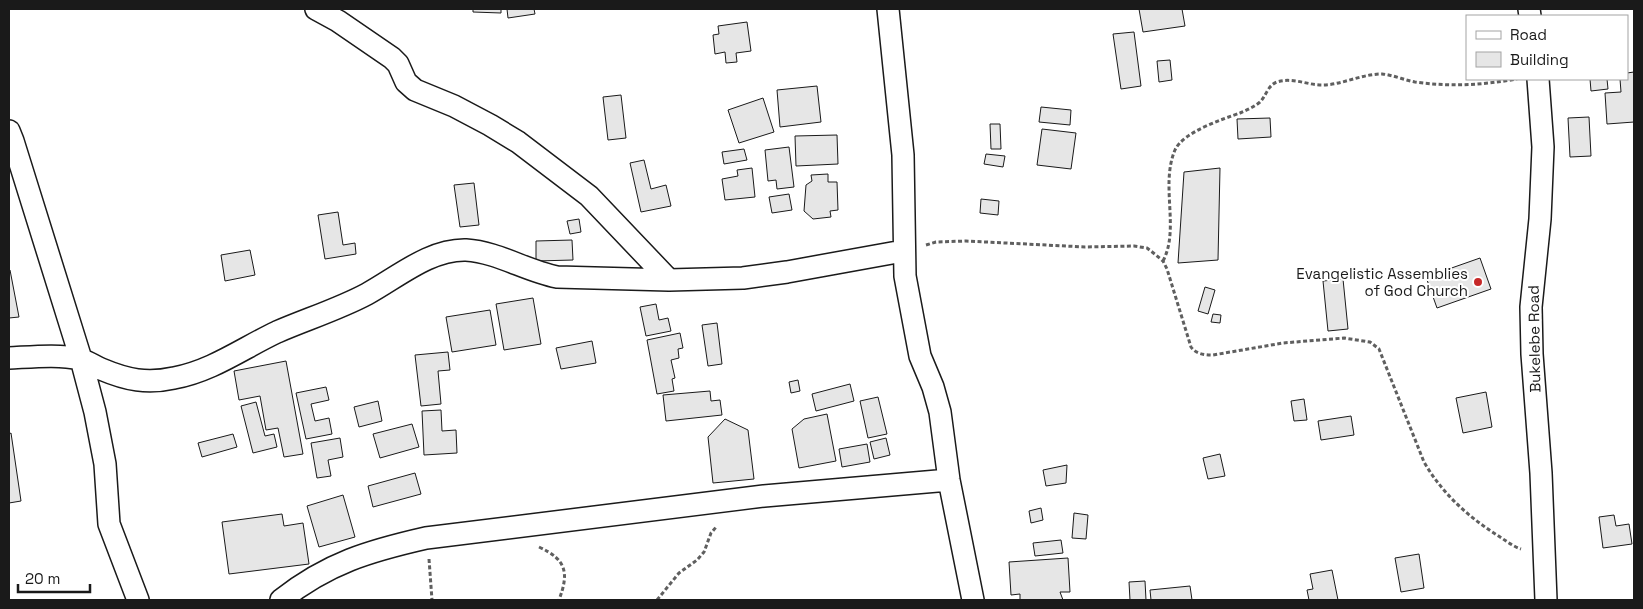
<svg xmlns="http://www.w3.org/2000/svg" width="1643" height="609" font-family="'Space Grotesk',sans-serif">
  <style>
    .building { fill: #e6e6e6; stroke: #1a1a1a }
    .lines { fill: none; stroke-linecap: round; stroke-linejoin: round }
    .street-casing { stroke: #1a1a1a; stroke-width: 24 }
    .path { stroke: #5f5f5f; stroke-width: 3; stroke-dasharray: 4 2.5; stroke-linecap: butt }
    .street { stroke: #fff; stroke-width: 21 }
    .poi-dot { fill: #c62828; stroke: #fff; stroke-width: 2 }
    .labels { text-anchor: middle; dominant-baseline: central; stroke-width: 4; stroke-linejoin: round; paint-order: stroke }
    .poi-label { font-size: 15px; fill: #1a1a1a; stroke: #fff; text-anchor: end }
    .street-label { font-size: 15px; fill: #1a1a1a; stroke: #fff }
  </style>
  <rect width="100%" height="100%" fill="#fff"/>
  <path class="building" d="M473,9H501V13L473,12Z
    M507,9H534L535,14L508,18Z
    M1139,9H1182L1185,26L1143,32Z
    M747,22L751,51L736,53L737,62L726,63L725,52L715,54L713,35L719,34L718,26Z
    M1134,32L1141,86L1121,89L1113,34Z
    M1170,60L1172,80L1159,82L1157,61Z
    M1634,72V122L1607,124L1605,93L1621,92L1620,79H1627V73Z
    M1590,79H1607L1608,89L1591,91Z
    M817,86L821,122L780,127L777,90Z
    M621,95L626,138L608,140L603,97Z
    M763,98L774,132L739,143L728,110Z
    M1041,107L1071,110L1070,125L1039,122Z
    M1589,117L1591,156L1570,157L1568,118Z
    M1270,118L1271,137L1238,139L1237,119Z
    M990,124H1000L1001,149H991Z
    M1042,129L1076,133L1071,169L1037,165Z
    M837,135L838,164L796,166L795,136Z
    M789,147L794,187L777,189L776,180L768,181L765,150Z
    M744,149L747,160L724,164L722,152Z
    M986,154L1005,156L1003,167L984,164Z
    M644,160L651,189L666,185L671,206L641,212L630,163Z
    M752,168L755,197L725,200L722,179L738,176L737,170Z
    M1220,168L1218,260L1178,263L1184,172Z
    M828,174V182H837L838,210L830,211L831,217L813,219L804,211L806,185L812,181L811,175Z
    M474,183L479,225L460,227L454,185Z
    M789,194L792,210L772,213L769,197Z
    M981,199L999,201L998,215L980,213Z
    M338,212L343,245L355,243L356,254L325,259L318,215Z
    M579,219L581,232L570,234L567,221Z
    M572,240L573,260L536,261V241Z
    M250,250L255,275L225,281L221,255Z
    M1480,258L1491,289L1437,308L1426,277Z
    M10,270L19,317L9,318V271Z
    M1343,279L1348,329L1328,331L1323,281Z
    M1205,287L1215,290L1208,314L1198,311Z
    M533,298L541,344L504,350L496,304Z
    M656,304L659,320L668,318L671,331L646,336L640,307Z
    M490,310L496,345L452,352L446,317Z
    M1213,314L1221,315L1220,323L1211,322Z
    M717,323L722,364L708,366L702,325Z
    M680,333L683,348L678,349L679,358L671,360L675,378L672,379L674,391L657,394L647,340Z
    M592,341L596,363L561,369L556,348Z
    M448,352L450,370L438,371L441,404L421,406L415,355Z
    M286,361L303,454L284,457L278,428L266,430L260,396L239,400L234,371Z
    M798,380L800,391L791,393L789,382Z
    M850,384L854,401L816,411L812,394Z
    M326,387L329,400L311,404L315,421L329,418L332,434L306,439L296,393Z
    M710,391L711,401L720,400L722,415L666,421L663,395Z
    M1486,392L1492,427L1463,433L1456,398Z
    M878,397L887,434L868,438L860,401Z
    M1304,399L1307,420L1294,421L1291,401Z
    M378,401L382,421L359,427L354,407Z
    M256,402L265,436L274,434L277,447L253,453L241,406Z
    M441,410L442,431L456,430L457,453L424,455L422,411Z
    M827,414L836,461L799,468L792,429L804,419Z
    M1351,416L1354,435L1321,440L1318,421Z
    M725,419L748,430L754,479L713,483L708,437Z
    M412,424L419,447L380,458L373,434Z
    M11,433L21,501L9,503V434Z
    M233,434L237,447L202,457L198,443Z
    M340,438L343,457L328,460L331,476L317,478L311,443Z
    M886,438L890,455L874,459L870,442Z
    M867,444L870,462L842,467L839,449Z
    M1220,454L1225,476L1208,479L1203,458Z
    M1067,465L1066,483L1046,486L1043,470Z
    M415,473L421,494L373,507L368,486Z
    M343,495L355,537L319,547L307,506Z
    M1041,508L1043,520L1031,523L1029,511Z
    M1074,513L1088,515L1086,539L1072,538Z
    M282,514L284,526L303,523L309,564L229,574L222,522Z
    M1614,515L1616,526L1629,524L1632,544L1603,548L1599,517Z
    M1061,540L1063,553L1035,556L1033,543Z
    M1419,554L1424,588L1401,592L1395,558Z
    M1068,558L1070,592H1060L1063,600H1020V594L1011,595L1009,562Z
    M1332,570L1338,600H1309L1307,590L1313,589L1310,574Z
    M1145,581L1146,600H1130L1129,582Z
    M1190,586L1192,600H1151L1150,590Z"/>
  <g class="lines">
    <g class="street-casing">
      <path id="street" d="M316,9L338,21L392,58L398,64L406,82L415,90L454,106L490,125L518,142L589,196L669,280
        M888,9L903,155L905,276L920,356L933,387L940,412L949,480L973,600
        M1529,9L1530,16
        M1538,79L1543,147L1540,219L1531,307L1532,354L1541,473L1546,600
        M9,131L13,141L81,359L95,412L105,464L109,524L138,600
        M9,358C31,357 59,354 80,359C87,361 94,366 101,369C127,380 147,384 174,378C212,371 243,348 277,332C307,319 339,309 367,294C398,277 430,249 466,250C498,252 526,271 557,277L669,280L743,278L787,272L903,251
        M281,600C328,563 369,551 426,538L764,496L949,480"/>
    </g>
    <path class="path" d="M926,245L936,242L966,241L1085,247L1134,246L1147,248L1156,255L1163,261L1167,269L1191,347C1196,354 1204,355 1213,355L1283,343L1344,338L1370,342L1379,349L1424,462C1442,493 1467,516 1497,535C1505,540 1512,546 1521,549
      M1163,261C1180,229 1160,185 1175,150C1183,132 1223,119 1240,113C1247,110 1254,107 1260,102C1266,96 1268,85 1277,82C1292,77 1307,85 1322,85C1342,85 1361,74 1382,74C1393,75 1404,80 1415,82C1450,87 1482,85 1517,79
      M539,547C567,560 569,573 559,600
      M429,559L432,600
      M657,600L679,573L697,560L704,552L711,533L717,526"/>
    <use href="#street" class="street"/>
  </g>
  <circle class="poi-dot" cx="1478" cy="282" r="5"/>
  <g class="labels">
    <g class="poi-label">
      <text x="1468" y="273">Evangelistic Assemblies<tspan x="1468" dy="17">of God Church</tspan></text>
    </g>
    <g class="street-label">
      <text transform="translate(1534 339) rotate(-91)">Bukelebe Road</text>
    </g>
  </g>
  <rect width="1643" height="609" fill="none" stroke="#1a1a1a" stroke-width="20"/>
  <rect x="1466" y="15" width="162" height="65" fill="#ffffff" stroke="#a3a3a3"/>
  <rect x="1476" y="31" width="25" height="8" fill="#ffffff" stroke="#a3a3a3"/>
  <text x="1510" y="40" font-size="15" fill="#1a1a1a">Road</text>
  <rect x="1476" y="52" width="25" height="15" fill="#e6e6e6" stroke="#a3a3a3"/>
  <text x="1510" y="65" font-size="15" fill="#1a1a1a">Building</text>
  <path d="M18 584v8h72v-8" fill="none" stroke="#1a1a1a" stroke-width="2.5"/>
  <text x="25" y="584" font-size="15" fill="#1a1a1a" stroke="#ffffff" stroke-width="4" paint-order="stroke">20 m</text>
</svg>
